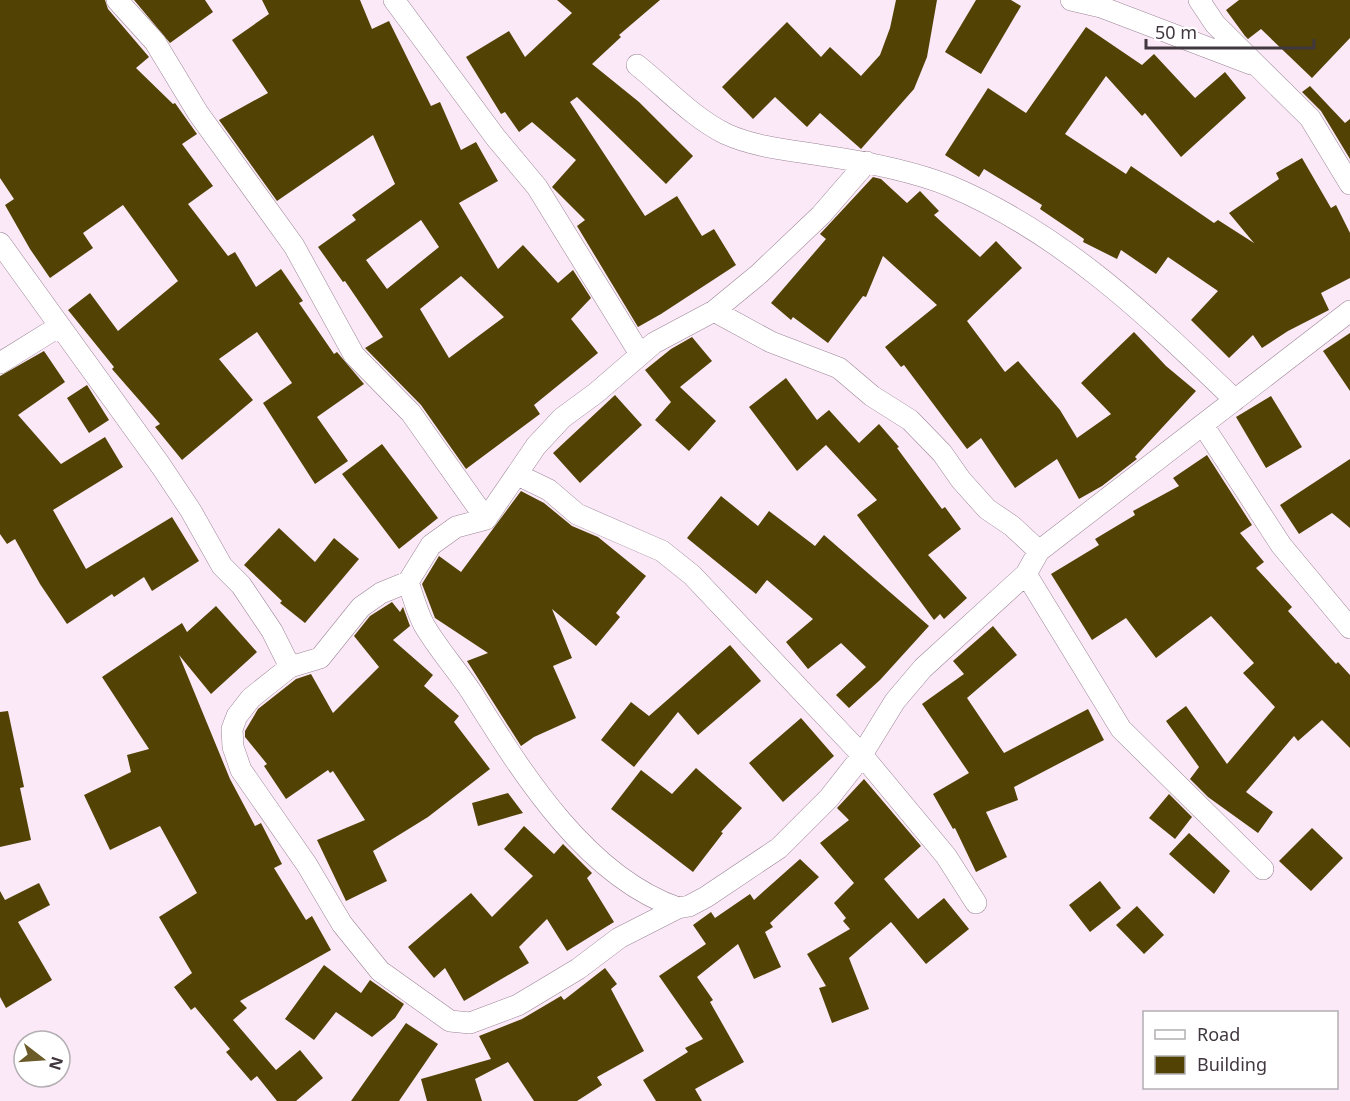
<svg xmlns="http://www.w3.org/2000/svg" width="1350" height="1101" font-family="'Noto Sans',sans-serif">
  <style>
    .building { fill: #524304; fill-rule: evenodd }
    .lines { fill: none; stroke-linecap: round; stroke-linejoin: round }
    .street-casing { stroke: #9b8596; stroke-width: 22 }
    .street { stroke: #fff; stroke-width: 21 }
  </style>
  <rect width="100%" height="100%" fill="#fce9f8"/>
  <path class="building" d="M0,0H105L108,9L149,57L136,68L173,104L175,103L197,134L182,144L213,186L188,204L228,256L235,252L256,287L281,269L303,301L299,303L334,354L337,352L364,384L317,417L348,461L315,484L263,403L292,383L257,332L219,359L253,400L182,460L155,427L160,424L112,369L114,367L68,310L90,293L118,331L178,281L123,205L83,233L93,248L50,278L30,249L5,205L14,199L0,178Z
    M134,0H205L213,12L170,43Z
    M262,0H360L372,29L389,21L431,106L440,102L461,150L476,142L498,181L459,203L498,269L523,245L558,283L573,270L591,298L571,319L598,353L534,405L540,414L466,469L421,405L365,348L383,337L345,281L343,282L318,247L356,220L352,215L395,184L373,135L277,201L219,120L268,93L232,40L269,14ZM421,220L439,247L387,289L366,260ZM461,276L504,317L449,358L420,309Z
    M557,0H660L619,35L621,37L592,64L639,102L693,156L666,184L577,97L570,102L645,216L677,196L702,236L714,229L736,265L661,314L638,327L577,226L585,220L552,187L576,160L532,122L519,132L505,112L501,114L466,57L509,31L525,57L572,13Z
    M896,0H937L927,57L914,89L861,149L820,113L807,127L775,97L753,119L722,87L787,22L821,57L830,47L861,76L880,55L890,28Z
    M976,0H1011L1021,6L981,74L945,52Z
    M1239,0H1350V38L1312,78L1261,29L1248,39L1245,36L1226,10Z
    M1086,27L1142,65L1154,54L1195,98L1225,72L1246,98L1181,157L1145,113L1142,116L1106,76L1065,134L1126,174L1131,166L1214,223L1218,220L1254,243L1229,213L1279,179L1276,173L1302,158L1331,208L1336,205L1350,233V278L1321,293L1329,310L1288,331L1262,348L1253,335L1229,358L1191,320L1218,291L1168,257L1156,274L1121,250L1117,259L1083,242L1084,239L1040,209L1042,205L984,169L979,177L945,155L988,88L1026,113Z
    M1310,86L1345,123L1350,119V159L1321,111L1302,92Z
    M873,177L881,179L907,203L920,191L939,211L934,215L980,257L996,241L1022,268L967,321L1005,372L1018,361L1060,410L1077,438L1111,414L1081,383L1134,332L1166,366L1196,391L1135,457L1137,459L1102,486L1079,499L1057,459L1015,488L981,438L967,449L904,365L901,367L885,347L937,305L883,256L866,297L863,296L828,343L793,317L791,320L771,303L826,239L820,234Z
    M1350,333V391L1323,351Z
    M692,337L712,361L680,387L716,421L689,451L655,420L671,402L645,370L671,349Z
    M44,351L65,382L18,415L61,464L105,437L123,467L53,510L86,569L172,517L199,561L152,591L144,577L114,597L112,594L67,624L40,584L15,539L7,544L0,534V376Z
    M786,378L817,420L829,410L859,443L879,424L899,447L897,448L942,509L945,507L961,529L928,555L967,598L944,619L940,614L934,620L857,515L877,500L826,445L797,471L749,407Z
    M87,385L109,420L89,433L67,398Z
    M615,395L642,425L580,483L553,453Z
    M1271,396L1302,447L1266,468L1236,417Z
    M382,444L438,518L399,549L342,474Z
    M1207,455L1252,525L1240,533L1264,562L1256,568L1292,607L1288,611L1336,664L1338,662L1350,675V748L1322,720L1298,741L1294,736L1246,792L1273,812L1258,833L1208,797L1190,779L1199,767L1166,721L1186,706L1227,764L1275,707L1243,673L1254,663L1211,616L1156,658L1126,618L1092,640L1051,574L1099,545L1095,539L1135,515L1133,511L1179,486L1173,478Z
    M1350,459V528L1332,513L1299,534L1280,505Z
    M521,491L544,503L572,526L598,537L646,576L616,613L620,617L596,646L552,609L572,658L553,666L576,718L534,737L521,746L467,661L488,653L435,618L422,584L439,556L461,572Z
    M721,496L758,526L769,511L815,546L824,535L929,626L880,680L849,708L836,695L866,667L841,643L808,669L786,642L813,619L767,580L756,594L687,538Z
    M279,528L315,562L334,538L359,559L305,623L280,603L282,601L244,565Z
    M392,602L400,612L403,607L410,626L393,640L433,675L424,686L459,716L454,722L490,769L428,817L373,851L387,881L346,901L317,840L365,820L333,771L330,773L328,770L286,799L264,766L267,764L245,737V731L258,709L296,679L311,674L333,713L379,667L354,636L370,616Z
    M216,606L257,652L211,694L179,655L230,779L255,826L261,823L282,864L274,868L306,920L312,916L331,950L240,1001L247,1008L233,1020L276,1070L300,1050L323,1078L296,1101H277L257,1076L251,1081L226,1052L230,1049L195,1007L191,1010L174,987L192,973L159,917L197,893L160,826L110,850L84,795L131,772L127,755L149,749L102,677L182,623L187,632Z
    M993,626L1017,655L967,698L1004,753L1088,709L1104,740L1014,787L1018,800L986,812L1007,857L976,872L955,828L953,829L933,794L969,773L922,704L964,674L953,661Z
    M730,645L761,681L698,735L678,712L634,767L601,740L631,702L649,716Z
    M8,711L24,787L20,788L31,840L0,847V712Z
    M801,718L834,756L783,802L749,763Z
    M696,768L742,808L721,832L723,833L693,872L611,809L641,770L672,794Z
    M864,779L921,846L884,879L918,919L944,898L969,929L926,964L891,922L849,958L869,1009L832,1023L819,988L826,986L807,954L850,929L843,921L846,918L834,903L854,883L820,843L849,820L837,808Z
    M508,793L523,813L478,826L472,803Z
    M1169,794L1192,817L1175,839L1149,818Z
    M524,826L554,854L563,844L592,873L587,878L614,922L567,951L547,919L519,947L529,963L464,1001L445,968L434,978L408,947L471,893L492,917L533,876L504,849Z
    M1312,828L1343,858L1311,891L1279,861Z
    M1189,833L1230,871L1214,894L1169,854Z
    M800,859L819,877L770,923L773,927L765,932L781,967L754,979L738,944L697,977L713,1000L710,1002L744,1062L695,1089L702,1101H656L643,1080L688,1052L685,1048L703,1039L659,976L706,944L693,925L711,912L715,918L750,894L754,900Z
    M1100,881L1121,908L1090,932L1069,905Z
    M39,883L50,905L18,922L52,980L6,1008L0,997V891L5,900Z
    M1137,906L1164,935L1144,954L1116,925Z
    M324,965L361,993L370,980L404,1004L395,1018L372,1037L336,1012L314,1040L285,1019Z
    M605,968L617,984L611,989L644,1051L597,1077L602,1085L577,1101H534L508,1062L475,1079L482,1101H427L421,1079L491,1059L479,1036L522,1019L561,996L564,1000Z
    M406,1023L438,1044L399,1101H351Z"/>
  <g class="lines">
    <g class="street-casing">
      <path id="street" d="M117,0L155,42L198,113L294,246L354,355L411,413L486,519
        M394,0L496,138L537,187L640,354
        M1071,0L1101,7L1251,64
        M1199,0L1215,24L1310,118L1350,184
        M637,65C666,88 693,118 726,134C755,147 788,150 819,155C861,161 910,170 950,186C1062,233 1149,317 1235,400
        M867,162L821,215L759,274L714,311L654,343L596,393L562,418L536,446L486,519L456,527L431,545L408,582L381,593L361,607L320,658L290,667L251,698L237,716L232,729L233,747L241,770L307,865L342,924L380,971L450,1021L470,1023L518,1005L578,969L619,938L678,908L689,906L706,897L779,848L829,798L858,761L895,701L923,668L1026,574L1039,551L1350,311
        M0,243L161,466L191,511L222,566L241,585L272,631L290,667
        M714,311L771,342L839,368L872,396L910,420L942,453L961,480L987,509L1012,526L1039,551
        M0,363L58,327
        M1203,425L1281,545L1350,628
        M518,475L549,490L577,514L662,551L692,575L862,755L946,856L976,903
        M1026,574L1121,729L1263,869
        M408,582C413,596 417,612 424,625C438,649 457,670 472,693C521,771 585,876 678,908"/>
    </g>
    <use href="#street" class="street"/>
  </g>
  <rect x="1143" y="1011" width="195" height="78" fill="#ffffff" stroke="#b3afb2" stroke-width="1.5"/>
  <rect x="1155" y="1030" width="30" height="9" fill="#ffffff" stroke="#b3afb2" stroke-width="1.5"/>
  <text x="1197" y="1041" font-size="18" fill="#41373f">Road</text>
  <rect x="1155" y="1056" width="30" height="18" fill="#524304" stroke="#b3afb2" stroke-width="1.5"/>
  <text x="1197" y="1071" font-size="18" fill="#41373f">Building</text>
  <g transform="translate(42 1059) rotate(107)"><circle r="28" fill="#ffffff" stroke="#b3afb2" stroke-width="1.5"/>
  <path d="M0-4.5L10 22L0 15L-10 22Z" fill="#6a5b28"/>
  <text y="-9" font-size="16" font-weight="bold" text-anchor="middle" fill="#41373f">N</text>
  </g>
  <path d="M1146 39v9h168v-9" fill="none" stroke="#41373f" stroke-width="3"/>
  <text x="1155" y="39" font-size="18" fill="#41373f" stroke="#ffffff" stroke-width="4.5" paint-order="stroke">50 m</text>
</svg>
